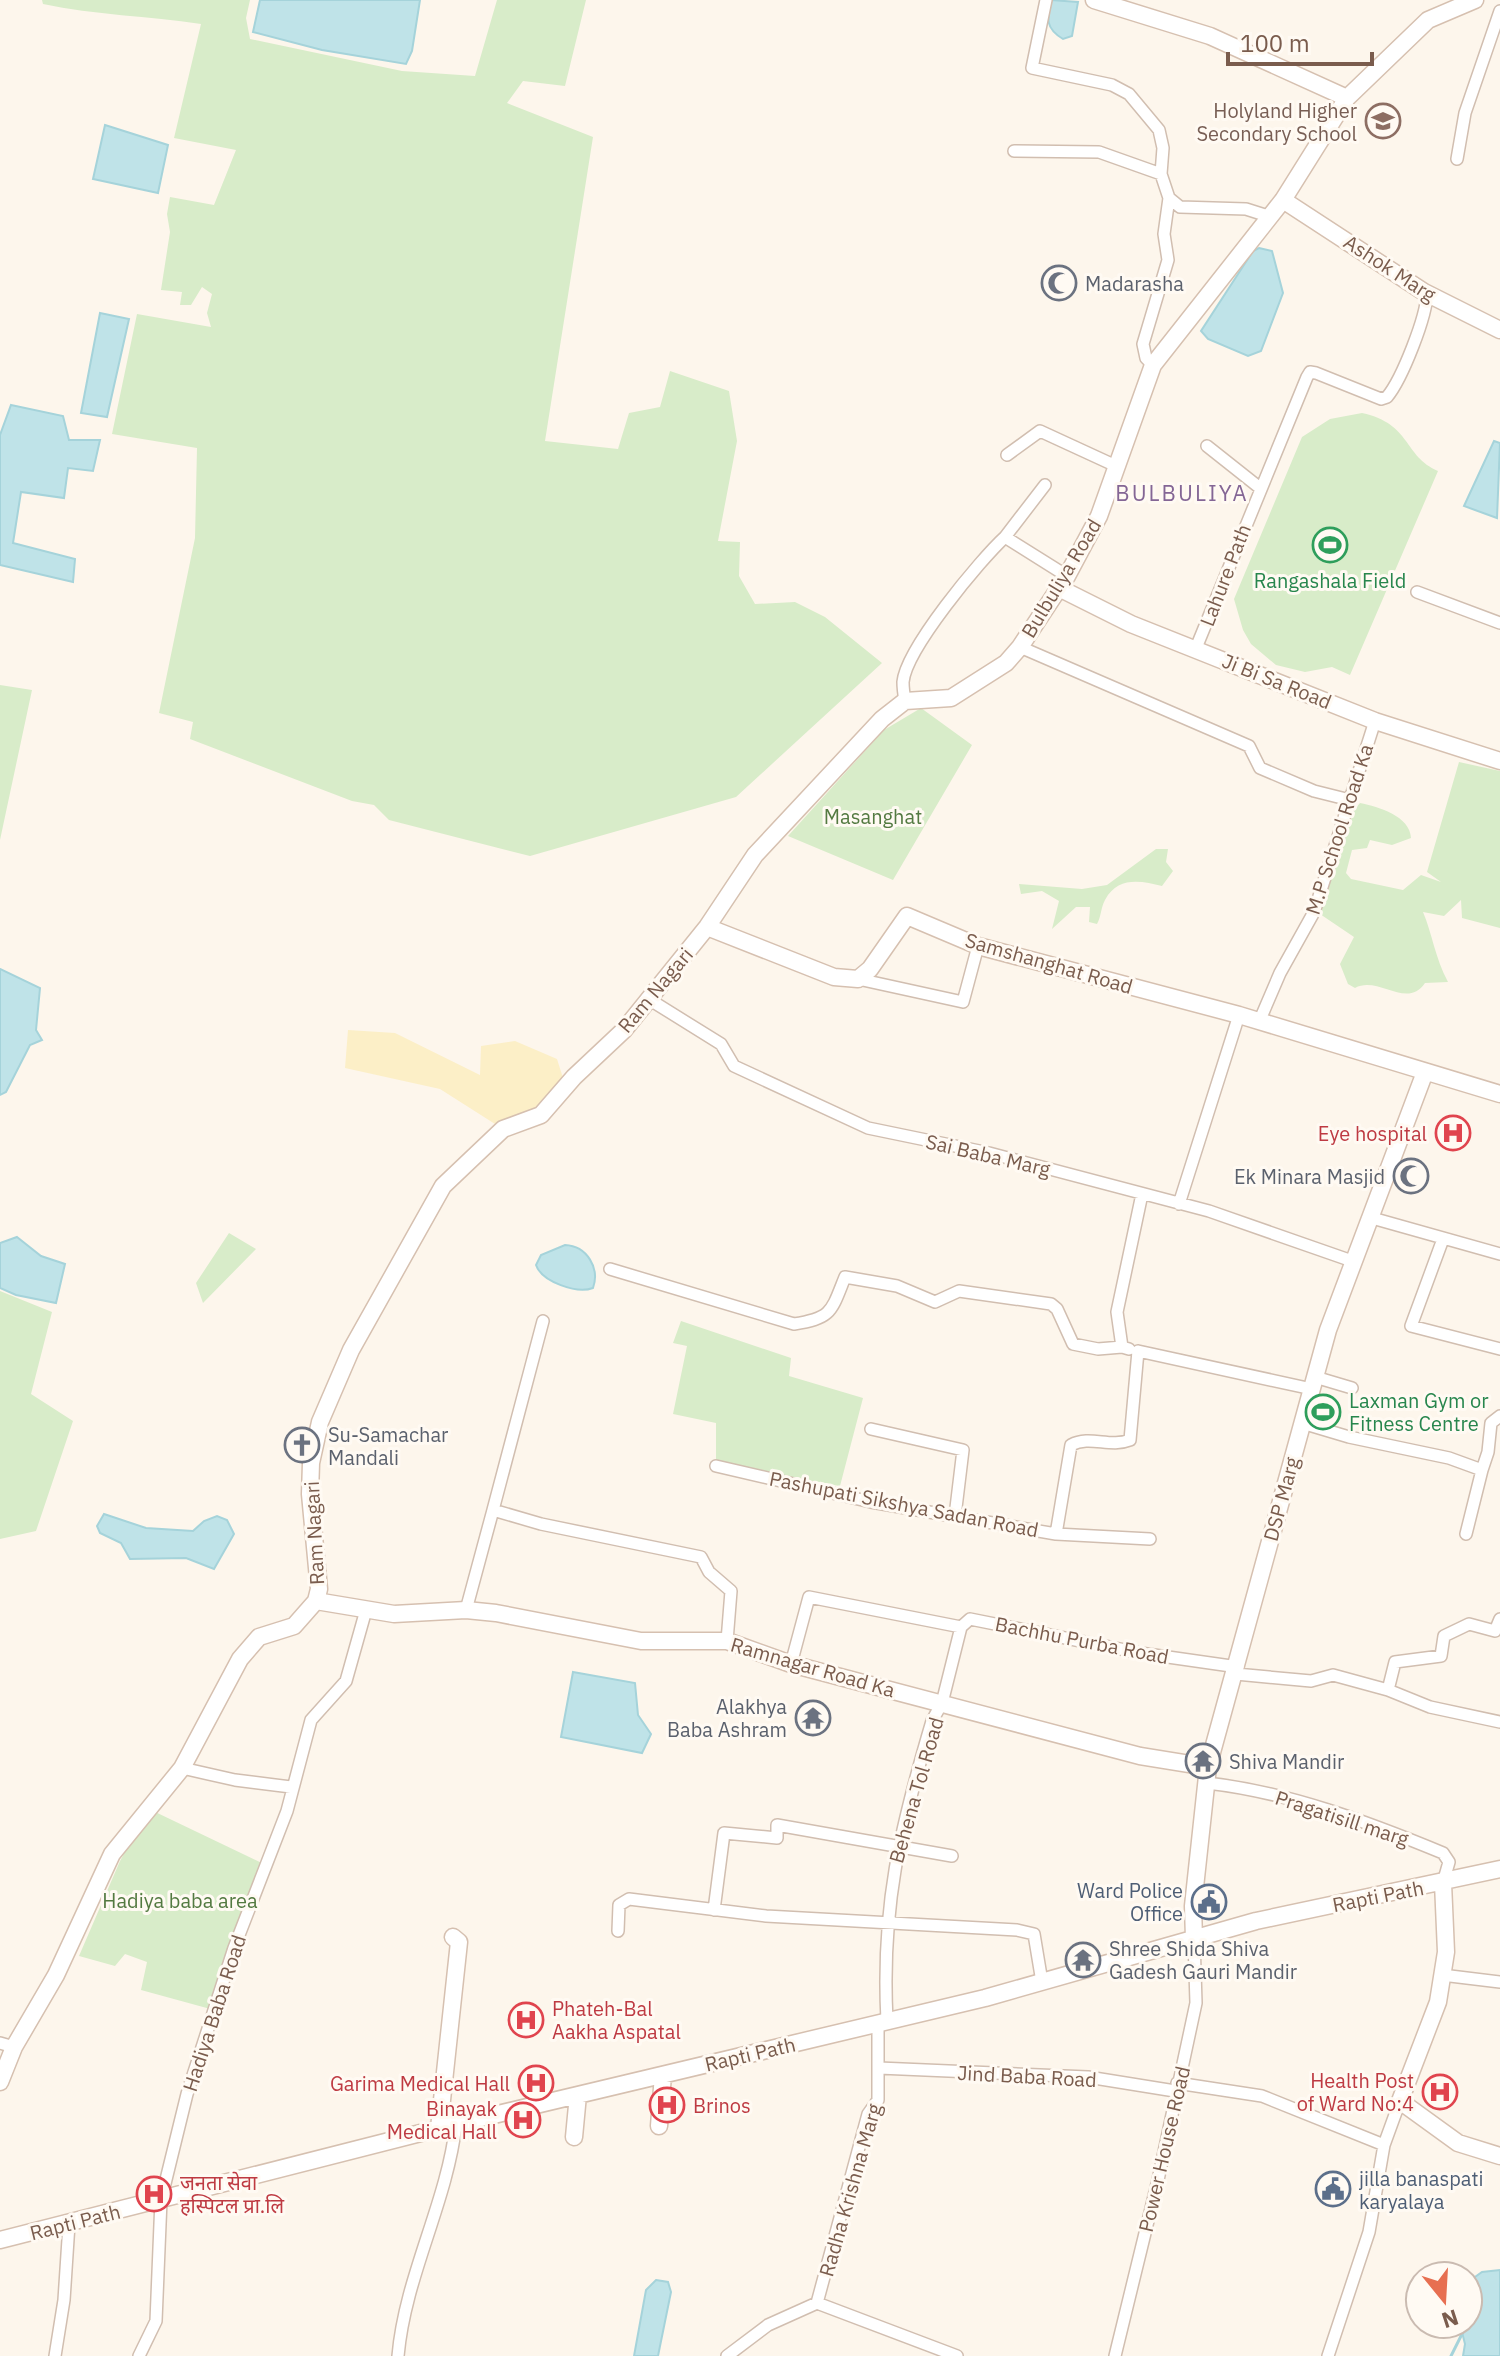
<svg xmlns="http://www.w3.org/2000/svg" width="1500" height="2356" font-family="'IBM Plex Sans','Noto Sans Devanagari',sans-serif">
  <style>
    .green { fill: #d8ecc9 }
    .sand { fill: #fcefc7 }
    .water { fill: #bfe3e8; stroke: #a5d3da; stroke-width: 2 }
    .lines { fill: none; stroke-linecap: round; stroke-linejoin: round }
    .stream { stroke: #a5d3da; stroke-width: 3 }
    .street-casing { stroke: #d1beb0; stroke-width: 14 }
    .secondary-casing { stroke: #d6c0b0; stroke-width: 19 }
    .street { stroke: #fff; stroke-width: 11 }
    .secondary { stroke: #fff; stroke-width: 16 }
    .labels { text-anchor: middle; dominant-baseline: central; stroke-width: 6; stroke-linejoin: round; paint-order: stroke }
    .education-label { font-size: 20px; fill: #785e54; stroke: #fffaf3; text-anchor: end }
    .street-label { font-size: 20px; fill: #7a5c4d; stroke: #fffaf3 }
    .worship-label { font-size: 20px; fill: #5b616d; stroke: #fffaf3; text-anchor: start }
    .leisure-label { font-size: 20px; fill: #27864d; stroke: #fffaf3 }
    .park-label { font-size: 20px; fill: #537a41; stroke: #fffaf3 }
    .health-label { font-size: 20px; fill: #be3a42; stroke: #fffaf3; text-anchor: end }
    .service-label { font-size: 20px; fill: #4e5e75; stroke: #fffaf3; text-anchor: end }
    .neighbourhood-label { font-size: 22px; letter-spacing: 2px; fill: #846695; stroke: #fffaf3 }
  </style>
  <rect width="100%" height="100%" fill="#fdf6ec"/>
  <path class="green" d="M42,0H250L246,18L250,39L402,71L475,76L497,0H586L565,86L523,81L507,103L593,137L545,441L618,449L629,413L660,407L670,371L729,391L737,441L718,541L740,542L739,576L755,604L795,602L825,617L882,663L736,797L530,856L389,820L374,805L352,801L190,739L193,722L159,713L195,538L197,448L112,434L137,314L211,327L207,313L212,294L202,287L191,305H180L182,292L161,290L170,232L167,214L170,197L214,205L236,150L174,138L201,24C148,16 95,15 43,4Z
    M1362,413C1412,424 1403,456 1438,471L1350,675L1332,667L1305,672L1276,665L1251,644L1243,630L1234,599L1302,437L1330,419Z
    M0,685L32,690L0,840Z
    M921,708L972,745L893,880L788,836L884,730Z
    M1459,762L1500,771V928L1462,918L1461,900L1444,916L1423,912C1432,933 1435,958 1448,982L1425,983C1407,1010 1378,975 1355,988L1348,984L1340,964L1354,937L1317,912L1349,816L1360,803C1379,807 1410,816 1411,838L1392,845L1370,840L1367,848L1352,850L1346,873L1351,879L1403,890L1421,875L1441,882L1427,872Z
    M1156,849H1168L1166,862L1173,871L1162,886C1141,881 1118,876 1105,900C1101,907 1101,917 1097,924L1089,922L1090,907H1076L1052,929L1059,901L1042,891L1021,894L1019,884L1082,889L1107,885Z
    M229,1233L256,1249L203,1303L196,1283Z
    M0,1291L52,1312L31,1394L73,1421L36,1531L0,1539Z
    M681,1321L791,1358L789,1376L863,1398L840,1486L716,1466V1423L673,1414L687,1346L673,1343Z
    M149,1809L266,1865L214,2010L141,1990L147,1962L125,1954L115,1966L79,1956L120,1861Z"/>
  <path class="sand" d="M348,1030L395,1033L480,1075L481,1046L515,1041L557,1059L564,1081L533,1119L530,1112L495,1124L440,1089L345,1068Z"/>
  <path class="water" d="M260,0H420L412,51L406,64L322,50L253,32Z
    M1051,0L1078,2L1072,36L1063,39C1045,28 1047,19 1051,0Z
    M105,125L168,145L158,193L93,179Z
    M1259,248L1272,251L1283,293L1261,351L1248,356L1208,339L1201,331L1253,251Z
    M100,313L129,319L107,417L81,413Z
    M11,405L63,416L69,440H100L93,471L68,468L64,498L21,492L13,543L75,559L73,582L0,565V435Z
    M1494,441L1500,443L1497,518L1464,506Z
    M0,969L40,988L36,1030L42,1040L30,1045L6,1092L0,1095Z
    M17,1237L41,1256L65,1264L56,1303L16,1295L0,1288V1243Z
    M565,1245C587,1246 600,1268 593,1288C577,1294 542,1282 536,1265L541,1255Z
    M104,1514L146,1528L193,1531L204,1521L217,1516L227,1520L234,1534L214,1569L186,1558L130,1559L121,1543L100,1533L97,1526Z
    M573,1672L635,1683L638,1715L651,1734L642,1753L561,1737Z
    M1500,2270V2356H1463L1465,2344L1460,2324H1468V2282L1482,2272Z
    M656,2280L668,2282L671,2292L658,2356H634L646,2290Z"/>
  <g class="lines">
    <path class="stream" d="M1451,2356L1467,2324"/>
    <g class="street-casing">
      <path id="street" d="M1046,0L1032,68L1112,85L1129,94L1159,130L1163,148L1161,174L1169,198L1180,207L1246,209L1268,216
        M1014,151L1099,152L1161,174
        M1457,159L1465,113L1500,11
        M1153,365L1146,358L1143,344L1168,260L1164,234L1169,198
        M1207,446L1260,488
        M1007,455L1040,431L1116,466
        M1045,485L1005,537L1067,576
        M1417,592L1500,623
        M1020,647L1249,746L1260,768L1314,791L1350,800
        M1196,648L1307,377L1310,372L1316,373L1381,399L1387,397C1402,379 1427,316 1427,293
        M905,701C904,695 903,688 903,682C906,649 980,560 1005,537
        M858,979L963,1002L978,946
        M647,998L721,1044L734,1066L868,1128L989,1153L1209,1211L1355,1262
        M1259,1022L1280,973L1314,912L1375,721
        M1179,1204L1239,1015
        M1372,1218L1500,1254
        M1443,1239L1411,1326L1500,1349
        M610,1269L794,1324C832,1318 831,1312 845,1277L897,1286L935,1302L959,1291L1051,1304L1057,1309L1073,1344L1098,1349L1122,1347
        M1129,1349L1122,1347L1117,1312L1142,1194
        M1315,1377L1352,1388
        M1302,1423L1349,1437L1449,1458L1482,1470L1466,1534
        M871,1429L963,1450L955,1516
        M716,1466L871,1502L1056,1534L1071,1445C1090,1435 1110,1448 1130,1440L1138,1351L1312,1389
        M1482,1470L1488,1452L1491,1423L1500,1416
        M493,1510L543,1321
        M1056,1534L1150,1539
        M466,1610L493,1510L541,1524L701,1557L709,1572L731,1591L727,1641
        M791,1664L809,1597L961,1627L970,1619L1140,1653L1238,1667
        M1236,1674L1311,1681L1333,1675L1388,1690L1430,1707L1500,1722
        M1388,1690L1395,1662L1441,1656L1444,1636L1469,1624L1495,1631L1500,1619
        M182,1768L235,1780L291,1787
        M1207,1783C1288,1792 1368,1822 1443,1853L1449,1862L1443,1883
        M714,1910L724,1833L777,1838V1825L952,1856
        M618,1931L619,1905L629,1899L766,1916L1017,1930L1034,1934L1042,1982
        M1442,1975L1500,1982
        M887,2021C881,1907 900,1829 932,1721L942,1703L961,1627
        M878,2023V2100L868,2114L817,2303L957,2356
        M0,2043L14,2047
        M879,2068L1088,2077L1175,2091
        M1177,2083L1262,2096L1384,2145
        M55,2356L64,2300L69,2224
        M139,2356L156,2321L161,2200L187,2094L234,1948L287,1811L311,1720L346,1681L366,1610
        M398,2356C405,2276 447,2203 456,2124
        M727,2356L768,2325L817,2303
        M1115,2356L1158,2180L1196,2003L1194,1939
        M1328,2356L1369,2232L1384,2145L1400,2101"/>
    </g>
    <g class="secondary-casing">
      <path id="secondary" d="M1094,0L1210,36L1347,98
        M1283,200L1424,292L1500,330
        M1059,588L1131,624L1375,721L1500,761
        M707,927L834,977L858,979L870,969L907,916L978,946L1239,1015L1500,1094
        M316,1601L394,1614L466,1610L496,1613L641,1641H727L791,1664L1140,1756L1208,1767
        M1443,1883L1446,1952L1438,2002L1400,2101L1458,2143L1500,2156
        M1194,1939L1193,1906L1208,1767L1328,1330L1425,1072
        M0,2082L14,2047L56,1975L112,1854L182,1768L240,1659L259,1637L294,1626L316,1601L319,1589L310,1494L311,1463L320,1422L351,1350L443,1186L503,1129L541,1115L574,1077L624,1030L707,927L755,855L882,719L905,701L951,698L1006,663L1020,647L1067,576L1099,516L1153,365L1283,200L1347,98L1428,20L1475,0
        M659,2126L663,2075
        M439,2128L459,1942L453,1937
        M574,2137L578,2095
        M0,2240L456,2124L985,1998L1256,1921L1500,1869"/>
    </g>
    <use href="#street" class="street"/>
    <use href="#secondary" class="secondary"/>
  </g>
  <defs>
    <g id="school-ring" transform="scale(1.8)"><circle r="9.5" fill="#fffaf3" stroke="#8d6e63" stroke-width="1.5"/><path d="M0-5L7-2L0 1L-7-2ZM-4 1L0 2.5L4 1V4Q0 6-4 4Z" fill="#8d6e63"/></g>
    <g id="mosque-ring" transform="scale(1.8)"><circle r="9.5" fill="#fffaf3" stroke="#6b7280" stroke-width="1.5"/><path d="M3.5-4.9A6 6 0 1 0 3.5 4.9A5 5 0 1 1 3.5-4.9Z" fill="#6b7280"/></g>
    <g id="stadium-ring" transform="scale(1.8)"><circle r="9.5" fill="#fffaf3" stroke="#2e9e5b" stroke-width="1.5"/><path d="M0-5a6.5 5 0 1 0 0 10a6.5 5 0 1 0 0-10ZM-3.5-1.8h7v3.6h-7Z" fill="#2e9e5b"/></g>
    <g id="hospital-ring" transform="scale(1.8)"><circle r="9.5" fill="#fffaf3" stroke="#e0444e" stroke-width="1.5"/><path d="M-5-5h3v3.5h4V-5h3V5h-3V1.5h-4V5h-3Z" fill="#e0444e"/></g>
    <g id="church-ring" transform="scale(1.8)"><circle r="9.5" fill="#fffaf3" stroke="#6b7280" stroke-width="1.5"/><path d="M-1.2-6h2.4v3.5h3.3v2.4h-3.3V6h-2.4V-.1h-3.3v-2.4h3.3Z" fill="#6b7280"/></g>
    <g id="temple-ring" transform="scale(1.8)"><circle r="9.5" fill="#fffaf3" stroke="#6b7280" stroke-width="1.5"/><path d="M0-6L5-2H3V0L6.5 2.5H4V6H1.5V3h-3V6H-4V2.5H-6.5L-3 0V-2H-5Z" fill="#6b7280"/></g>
    <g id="civic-ring" transform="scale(1.8)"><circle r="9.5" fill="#fffaf3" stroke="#5c6f8a" stroke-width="1.5"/><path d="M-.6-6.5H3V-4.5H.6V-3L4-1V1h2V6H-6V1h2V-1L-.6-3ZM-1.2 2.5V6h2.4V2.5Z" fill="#5c6f8a"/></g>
  </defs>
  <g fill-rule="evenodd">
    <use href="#school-ring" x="1383" y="121"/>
    <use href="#mosque-ring" x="1059" y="283"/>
    <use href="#stadium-ring" x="1330" y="545"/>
    <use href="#hospital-ring" x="1453" y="1133"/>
    <use href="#mosque-ring" x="1411" y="1176"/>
    <use href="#stadium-ring" x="1323" y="1412"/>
    <use href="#church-ring" x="302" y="1445"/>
    <use href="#temple-ring" x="813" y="1718"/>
    <use href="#temple-ring" x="1203" y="1761"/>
    <use href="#civic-ring" x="1209" y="1902"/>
    <use href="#temple-ring" x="1083" y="1960"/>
    <use href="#hospital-ring" x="526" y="2020"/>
    <use href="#hospital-ring" x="536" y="2083"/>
    <use href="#hospital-ring" x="1440" y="2092"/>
    <use href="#hospital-ring" x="667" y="2105"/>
    <use href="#hospital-ring" x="523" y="2120"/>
    <use href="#civic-ring" x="1333" y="2189"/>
    <use href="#hospital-ring" x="154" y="2194"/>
  </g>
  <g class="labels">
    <g class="education-label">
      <text x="1357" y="110">Holyland Higher<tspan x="1357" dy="23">Secondary School</tspan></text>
    </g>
    <g class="street-label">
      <text transform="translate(1390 268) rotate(33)">Ashok Marg</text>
      <text transform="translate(1225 575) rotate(-69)">Lahure Path</text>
      <text transform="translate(1061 578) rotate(-59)">Bulbuliya Road</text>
      <text transform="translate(1277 681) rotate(22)">Ji Bi Sa Road</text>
      <text transform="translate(1339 829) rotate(-72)">M.P School Road Ka</text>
      <text transform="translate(1049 963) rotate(16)">Samshanghat Road</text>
      <text transform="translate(655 990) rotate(-50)">Ram Nagari</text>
      <text transform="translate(988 1155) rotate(13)">Sai Baba Marg</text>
      <text transform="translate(1281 1499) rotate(-75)">DSP Marg</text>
      <text transform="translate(904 1504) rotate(11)">Pashupati Sikshya Sadan Road</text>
      <text transform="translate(314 1533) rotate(-93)">Ram Nagari</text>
      <text transform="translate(1082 1640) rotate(11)">Bachhu Purba Road</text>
      <text transform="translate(813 1667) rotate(16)">Ramnagar Road Ka</text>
      <text transform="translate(916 1790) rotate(-74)">Behena Tol Road</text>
      <text transform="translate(1342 1818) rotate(18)">Pragatisill marg</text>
      <text transform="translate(1378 1896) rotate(-11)">Rapti Path</text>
      <text transform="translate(214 2013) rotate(-72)">Hadiya Baba Road</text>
      <text transform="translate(750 2054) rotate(-13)">Rapti Path</text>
      <text transform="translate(1027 2076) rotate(3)">Jind Baba Road</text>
      <text transform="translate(1164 2149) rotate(-77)">Power House Road</text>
      <text transform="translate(850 2190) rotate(-74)">Radha Krishna Marg</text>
      <text transform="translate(75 2222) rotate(-14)">Rapti Path</text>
    </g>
    <g class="worship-label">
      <text x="1085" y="283">Madarasha</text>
      <text x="1385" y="1176" text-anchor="end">Ek Minara Masjid</text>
      <text x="328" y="1434">Su-Samachar<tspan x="328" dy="23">Mandali</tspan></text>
      <text x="787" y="1706" text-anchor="end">Alakhya<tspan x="787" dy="23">Baba Ashram</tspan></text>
      <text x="1229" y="1761">Shiva Mandir</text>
      <text x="1109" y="1948">Shree Shida Shiva<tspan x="1109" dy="23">Gadesh Gauri Mandir</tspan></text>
    </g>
    <g class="leisure-label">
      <text x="1330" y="580">Rangashala Field</text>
      <text x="1349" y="1400" text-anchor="start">Laxman Gym or<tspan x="1349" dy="23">Fitness Centre</tspan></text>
    </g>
    <g class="park-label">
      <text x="873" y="816">Masanghat</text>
      <text x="180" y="1900">Hadiya baba area</text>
    </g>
    <g class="health-label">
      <text x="1427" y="1133">Eye hospital</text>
      <text x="552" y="2008" text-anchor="start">Phateh-Bal<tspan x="552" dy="23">Aakha Aspatal</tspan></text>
      <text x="1414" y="2080">Health Post<tspan x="1414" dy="23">of Ward No:4</tspan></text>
      <text x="510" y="2083">Garima Medical Hall</text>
      <text x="693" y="2105" text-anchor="start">Brinos</text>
      <text x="497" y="2108">Binayak<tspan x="497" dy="23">Medical Hall</tspan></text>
      <text x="180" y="2182" text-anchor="start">जनता सेवा<tspan x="180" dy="23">हस्पिटल प्रा.लि</tspan></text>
    </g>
    <g class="service-label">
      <text x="1183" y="1890">Ward Police<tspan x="1183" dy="23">Office</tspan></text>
      <text x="1359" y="2178" text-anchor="start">jilla banaspati<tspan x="1359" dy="23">karyalaya</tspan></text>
    </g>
    <g class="neighbourhood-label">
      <text x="1182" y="492">BULBULIYA</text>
    </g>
  </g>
  <g transform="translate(1444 2300) rotate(162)"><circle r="38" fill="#fffaf3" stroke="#cabbb1" stroke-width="2"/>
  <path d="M0-6L14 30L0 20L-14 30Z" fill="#e76f51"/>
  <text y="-12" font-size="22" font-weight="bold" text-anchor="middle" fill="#7a5c4d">N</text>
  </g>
  <path d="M1228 52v12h144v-12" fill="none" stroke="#7a5c4d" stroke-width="4"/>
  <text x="1240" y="52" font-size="24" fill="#7a5c4d" stroke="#fffaf3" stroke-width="6" paint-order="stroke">100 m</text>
</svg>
